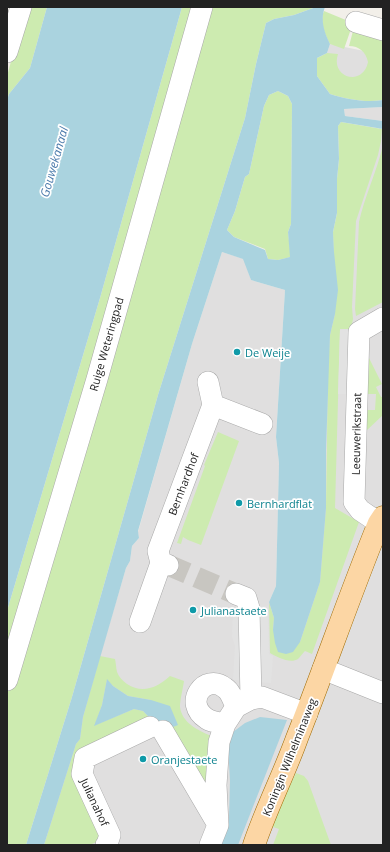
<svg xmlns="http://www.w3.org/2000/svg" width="390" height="852" font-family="'Open Sans',sans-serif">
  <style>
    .residential { fill: #e0dfdf }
    .grass { fill: #cdebb0; fill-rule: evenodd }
    .parking { fill: #e2e2e2 }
    .water { fill: #aad3df; fill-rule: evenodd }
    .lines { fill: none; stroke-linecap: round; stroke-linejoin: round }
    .minor-tunnel { stroke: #c8c6c1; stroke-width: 21; stroke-dasharray: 21 10; stroke-linecap: butt }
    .minor-casing { stroke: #a9a9a9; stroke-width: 22 }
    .major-casing { stroke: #a06b00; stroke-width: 23 }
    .minor { stroke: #fff; stroke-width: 21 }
    .major { stroke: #fcd6a4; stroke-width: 22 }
    .culture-dot { fill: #0f9aa8; stroke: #fff; stroke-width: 1.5 }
    .labels { text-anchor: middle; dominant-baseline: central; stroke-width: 3.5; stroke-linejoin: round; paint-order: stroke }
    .street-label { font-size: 11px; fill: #222; stroke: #fff }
    .culture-label { font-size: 11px; fill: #0d838f; stroke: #fff; text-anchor: start }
    .water-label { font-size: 12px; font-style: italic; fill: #4a7aab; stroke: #fff }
  </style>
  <rect width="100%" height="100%" fill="#f2efe9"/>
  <path class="residential" d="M330,44L369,52L368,57L383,60V100L340,97L327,53Z
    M383,107V121L345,116L344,109Z
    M379,128L383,129V845H44L126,568L130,561L132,546L139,538L138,532L192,344L222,252L244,259L251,280L285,290L276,437L279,463L276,586L269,602L274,618L338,290Z"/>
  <path class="grass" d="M26,7H47L30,68L9,94L7,100V76Z
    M182,7H316L294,15L274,19L266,23L256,64L245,118L158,395L72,697L26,845H7V611L100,298Z
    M324,11L353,23L344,49L330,44C325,34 319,22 324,11Z
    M353,31L383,36V100C366,103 346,99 330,94L317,76V58L327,53L338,54C330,78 363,87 368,62C366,52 359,46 349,46Z
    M278,91L288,96L292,104L291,224L288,232L291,257L278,260L268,259L265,249L234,237L227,230L235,211L245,177L249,174L264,106L269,95Z
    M341,122L382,129L381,141L378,155L356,221L352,307L353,319L351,329H340L335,508L359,522L312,654L305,651C303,653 300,657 298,659C290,664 277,657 270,653L269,602L274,618L273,630L300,642L320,582L326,508L328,369L330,335L335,314L333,232L337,213V179L339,159L338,126Z
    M383,145V302L356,316L355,309L359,222C365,195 377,171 383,145Z
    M369,358L382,384L376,387L381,397H383V415L365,432L366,410H375L376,394H366L367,359Z
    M218,432L239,441L201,545L188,540L183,537L181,544L177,543L205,466L204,465Z
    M100,656L115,659C116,663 116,668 117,672C119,677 122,680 127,684C142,694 157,688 170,676L184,681C183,689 180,699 180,707C182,723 198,730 211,736L207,786L172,731L83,751L101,833L97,842L89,845H44L76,744L80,739L83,717ZM107,680L113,686L128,696L151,700L149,717L143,711L134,709L95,725L102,705Z
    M296,773L304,776L308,781L331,845H273L279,829L270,826Z"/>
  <path class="parking" d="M351,329L356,394H338L340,330Z
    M268,606L269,654L273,656L271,683L233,680L235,645L232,637L233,610Z"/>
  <path class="water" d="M47,7H182L100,298L7,611V100L9,94L30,68Z
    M316,7H325C320,20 324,32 330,44L327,53L317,58V76L330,94C346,99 366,103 383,100V107L344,109L345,116L383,121V129L341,122L338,126L339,159L337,179V213L333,232L334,252L338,290L335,314L330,335L326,450V508L320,582L300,642L293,652L286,654L278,652L275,643L273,630L274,618L269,602L276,586L279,463L276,437L285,290L251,280L243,259L222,252L192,344L138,531L139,538L132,546L130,561L126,568L83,717L80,739L76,744L44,845H26L72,697L158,395L245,118L256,64L266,23L274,19L294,15ZM278,91L288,96L292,104L291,224L288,232L290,257L278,260L268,259L265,250L234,237L227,230L235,211L245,177L249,174L264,106L269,95Z
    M107,679L113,686L128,696L151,700L170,706L178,725L173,727L149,717L143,711L134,709L94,726L102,705Z
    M260,717L287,720L238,845H220L229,819L230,781L228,744L233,732L245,723Z"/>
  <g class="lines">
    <path class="minor-tunnel" d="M168,565L236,594"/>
    <g class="minor-casing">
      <path id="minor" d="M356,22L383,30
        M7,52L21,7
        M208,382L213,405
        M379,523L360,510L354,502C356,445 357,389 359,332L383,318
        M168,565L161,563L158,551L213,405L262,424
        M236,594L246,598L249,608L251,699
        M140,622L161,563
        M323,669L383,693
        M7,680L97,379L202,7
        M236,707C233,700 231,692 225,688C205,672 182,703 207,719C212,722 220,723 225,724L236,707L251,699L262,697L307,714
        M163,731L217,823
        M106,845L107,844L110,835L82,774L85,758L150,727
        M210,845L218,825L216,785L219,742L225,724"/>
    </g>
    <g class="major-casing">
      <path id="major" d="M254,845C266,809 284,774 297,738C325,667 350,594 379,523L383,517"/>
    </g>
    <use href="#minor" class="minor"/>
    <use href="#major" class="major"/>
  </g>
  <g class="culture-dot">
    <circle cx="237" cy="352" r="4"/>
    <circle cx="239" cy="503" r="4"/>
    <circle cx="193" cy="610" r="4"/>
    <circle cx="143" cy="759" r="4"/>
  </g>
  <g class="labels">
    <g class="street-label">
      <text transform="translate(106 344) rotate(-74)">Ruige Weteringpad</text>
      <text transform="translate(356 434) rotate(-89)">Leeuwerikstraat</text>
      <text transform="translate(183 484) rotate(-69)">Bernhardhof</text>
      <text transform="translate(289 757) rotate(-68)">Koningin Wilhelminaweg</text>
      <text transform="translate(95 802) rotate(65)">Julianahof</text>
    </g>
    <g class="culture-label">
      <text x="245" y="352">De Weije</text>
      <text x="247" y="503">Bernhardflat</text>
      <text x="201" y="610">Julianastaete</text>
      <text x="151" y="759">Oranjestaete</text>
    </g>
    <g class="water-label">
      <text transform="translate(54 162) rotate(-74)">Gouwekanaal</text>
    </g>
  </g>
  <rect width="390" height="852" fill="none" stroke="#222222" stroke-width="16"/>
</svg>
